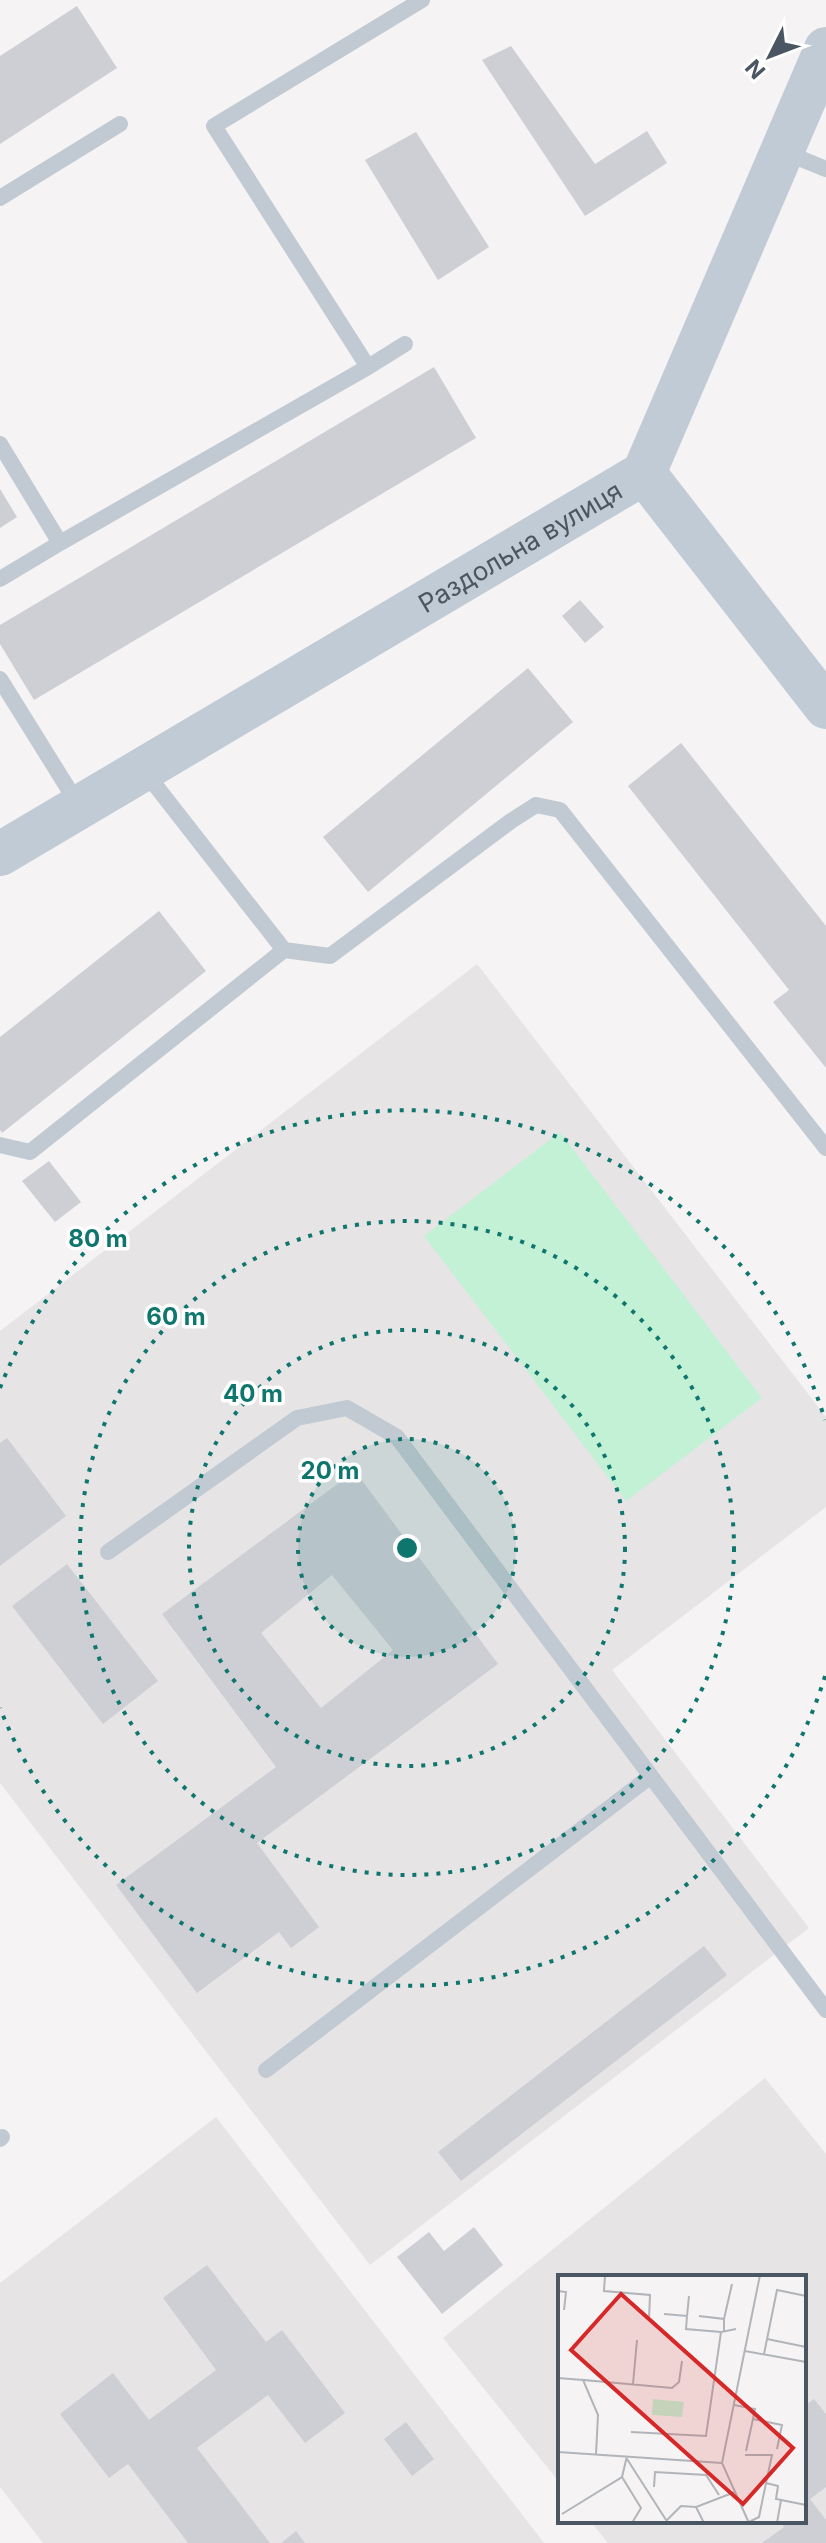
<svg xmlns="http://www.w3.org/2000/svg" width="826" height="2543" font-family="Inter,sans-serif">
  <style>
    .education { fill: #e6e4e5 }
    .green { fill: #c3f1d5 }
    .building { fill: #cdcfd5; fill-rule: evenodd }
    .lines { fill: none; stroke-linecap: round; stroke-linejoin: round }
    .lane { stroke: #c1cad2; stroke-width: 16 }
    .secondary { stroke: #c1cbd6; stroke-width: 44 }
    .ring { fill: none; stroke: #0f766e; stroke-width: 4; stroke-dasharray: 4 8 }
    .labels { text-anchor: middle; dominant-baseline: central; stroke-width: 7; stroke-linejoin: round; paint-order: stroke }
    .street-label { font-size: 26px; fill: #4a5661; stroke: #fff }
    .inset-road { fill: none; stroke: #b1b4b9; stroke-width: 2 }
    .view { fill: #d62828; fill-opacity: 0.15; stroke: #d62828; stroke-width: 4 }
    .inset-edge { fill: none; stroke: #4a5661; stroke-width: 4 }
    .centre { fill: #0f766e; stroke: #fff; stroke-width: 4 }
    .ring-label { font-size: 24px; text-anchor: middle; font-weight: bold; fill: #0f766e; stroke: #fff; stroke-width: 7; stroke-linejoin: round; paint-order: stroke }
  </style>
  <rect width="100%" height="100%" fill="#f5f3f3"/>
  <path class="education" d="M477,964L826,1417V1507L612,1670L809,1928L370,2265L0,1783V1331Z
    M765,2078L826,2154V2543H608L590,2521H804V2277H560V2483L443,2338Z
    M216,2117L544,2543H43L0,2487V2283Z"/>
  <path class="green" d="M560,1132L762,1398L626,1501L424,1236Z"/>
  <path class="building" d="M77,6L117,68L0,144V56Z
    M511,46L595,164L647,131L667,163L585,216L482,60Z
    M416,132L489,247L438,280L365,160Z
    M434,367L476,438L34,700L0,644V625Z
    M0,489L17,517L0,528Z
    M580,600L604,627L585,643L562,616Z
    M528,668L573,722L368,892L323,837Z
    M681,743L826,926V1068L773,1002L789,990L628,786Z
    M159,911L206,971L2,1133L0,1130V1037Z
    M49,1161L81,1202L55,1222L22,1181Z
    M7,1438L66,1516L0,1566V1443Z
    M355,1471L498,1664L257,1843L319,1927L291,1948L279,1932L197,1993L116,1885L276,1767L162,1614ZM332,1575L393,1650L321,1708L261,1633Z
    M67,1564L158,1681L103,1724L12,1606Z
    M704,1946L727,1975L461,2181L438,2152Z
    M474,2227L503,2265L442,2314L397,2257L429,2232L444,2251Z
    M207,2265L266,2342L282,2330L345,2413L305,2443L268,2395L197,2448L270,2543H188L128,2464L109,2478L60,2414L113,2373L149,2420L216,2370L163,2298Z
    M814,2399L826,2414V2487L810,2499L826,2520V2543H762L784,2527L780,2521H804V2406Z
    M406,2422L434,2459L412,2476L384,2439Z
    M296,2531L305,2543H281Z"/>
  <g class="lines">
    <path class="lane" d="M784,152L826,169
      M0,198L120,124
      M405,344L368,367L214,126L422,0
      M0,444L60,543L368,367
      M0,579L60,543
      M0,679L79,806
      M145,772L284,950
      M0,1145L30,1152L284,950L330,956L511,821L536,805L560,810L826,1148
      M108,1552L297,1418L347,1408L397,1437L826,2010
      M266,2070L651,1776
      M0,2139L2,2137"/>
    <g class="secondary">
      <path d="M644,473L826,707"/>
      <path id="s1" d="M0,854L644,473L826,49"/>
    </g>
  </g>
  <circle cx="407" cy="1548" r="109" fill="#0f766e" fill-opacity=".12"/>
  <g class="ring">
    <circle cx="407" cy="1548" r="109"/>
    <circle cx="407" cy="1548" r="218"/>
    <circle cx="407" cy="1548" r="327"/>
    <path d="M825 1676A437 437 0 0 1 0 1708M0 1388A437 437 0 0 1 825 1420"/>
  </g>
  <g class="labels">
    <g class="street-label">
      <text stroke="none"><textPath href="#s1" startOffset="604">Раздольна вулиця</textPath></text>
    </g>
  </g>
  <g transform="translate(558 2275)">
    <rect width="248" height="248" fill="#f5f3f3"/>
    <path d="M95,124L126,127L124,142L94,140Z" fill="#c3f1d5"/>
    <path class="inset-road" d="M47,0L46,16L92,20L91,44M0,16L8,17L6,35M106,39L129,41L131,21M129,41L128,54L163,57M141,41L166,44V56M166,44L174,9M209,64L248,72M187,76L248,87M206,79L219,15L248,21M0,103L25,105M75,109L79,65M176,130L197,134L195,144M73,157L148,161L163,57L178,54M188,176L195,144L224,150L219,174M0,177L164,188M38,179L40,140L25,105L114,113L121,107L124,86M187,180H214L208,208M69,184L110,248M64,202L83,233L74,248M96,212L97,197L148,200L161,220M4,239L64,202L69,181M109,245L123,231L138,232M191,247L201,242L208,208L220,211L218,224L223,225M146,248L138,232L177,217M191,248L164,188L202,0M219,248L223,225L248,230"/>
    <path class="view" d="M63,19L235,173L185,229L13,75Z"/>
    <rect width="248" height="248" class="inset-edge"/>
  </g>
  <circle cx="407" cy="1548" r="12" class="centre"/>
  <g class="ring-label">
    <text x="98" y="1247">80 m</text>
    <text x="176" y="1325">60 m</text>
    <text x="253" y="1402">40 m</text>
    <text x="330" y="1479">20 m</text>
  </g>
  <g transform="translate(770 56) rotate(228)" stroke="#ffffff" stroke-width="6" paint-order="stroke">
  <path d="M0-6L14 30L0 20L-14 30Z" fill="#4a5661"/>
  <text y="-12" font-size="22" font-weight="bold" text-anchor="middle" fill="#4a5661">N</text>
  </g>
</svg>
